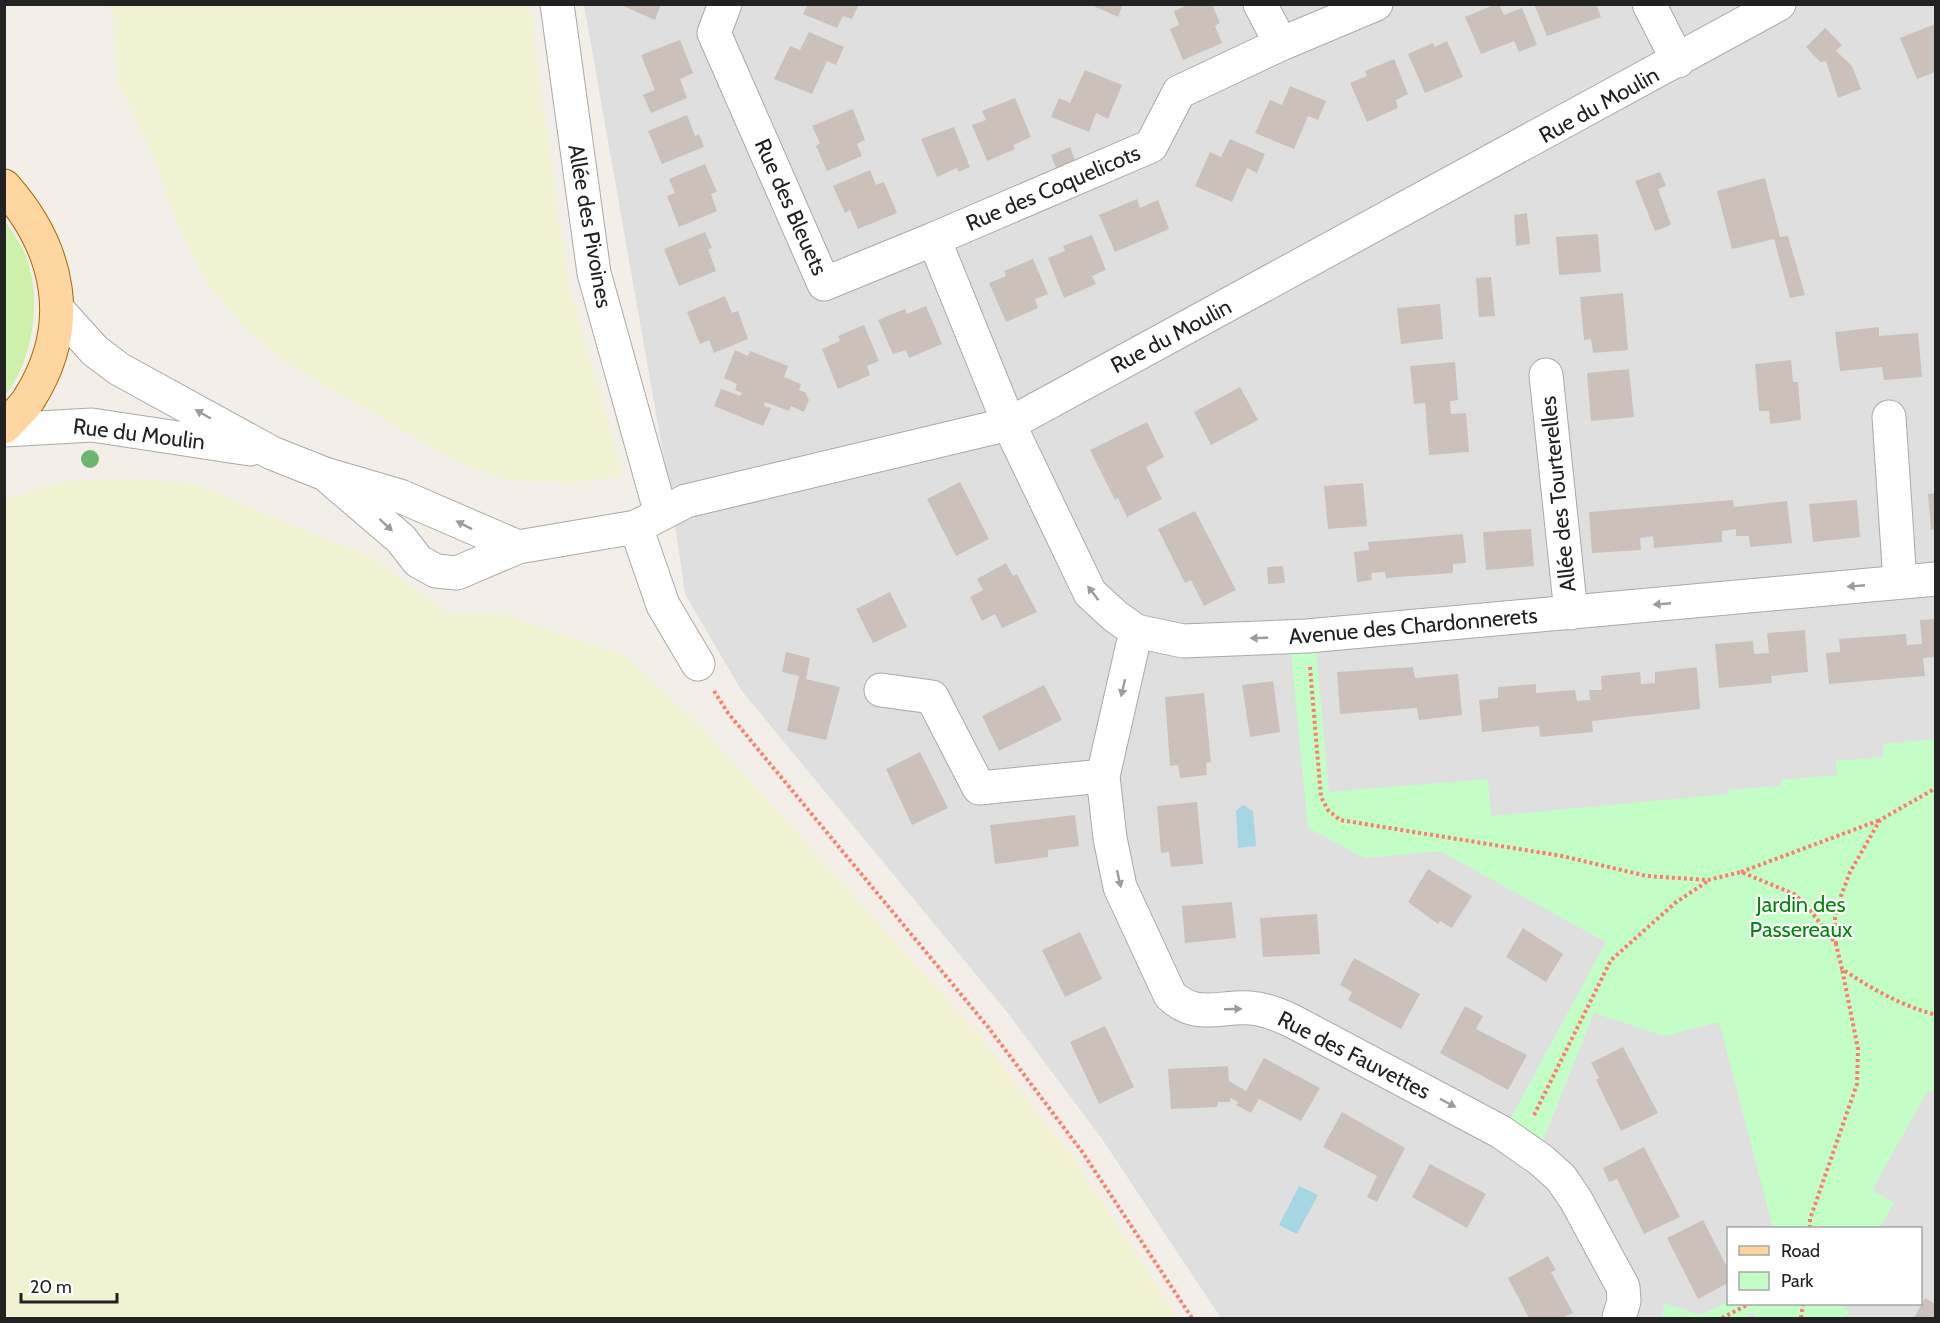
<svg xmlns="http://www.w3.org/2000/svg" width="1940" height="1323" font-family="Cabin,sans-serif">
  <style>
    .residential { fill: #e0dfdf; fill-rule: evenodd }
    .farmland { fill: #f0f2d2 }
    .grass { fill: #cdf0aa }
    .park { fill: #c3fec7 }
    .water { fill: #a5d6e4 }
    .building { fill: #cbc1ba }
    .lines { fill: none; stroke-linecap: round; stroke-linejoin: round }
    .minor-casing { stroke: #a9a9a9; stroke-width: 35 }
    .major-casing { stroke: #9f6a00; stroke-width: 35 }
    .path { stroke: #ff7b6c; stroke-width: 4; stroke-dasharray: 3 3; stroke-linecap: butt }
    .minor { stroke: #fff; stroke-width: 33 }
    .major { stroke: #ffd6a0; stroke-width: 33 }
    .tree { fill: #6eb66f }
    .oneway { fill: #9c9c9c }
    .labels { text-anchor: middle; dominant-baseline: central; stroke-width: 4.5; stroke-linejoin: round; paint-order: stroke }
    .street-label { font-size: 22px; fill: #222; stroke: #fff }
    .park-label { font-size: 22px; fill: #02880c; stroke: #fff }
  </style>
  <rect width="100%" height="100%" fill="#f3efe8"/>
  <path class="residential" d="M584,5H1935V1318H1221L1102,1139L1007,1012L741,690L685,594L673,510ZM1728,1228H1920V1304H1728Z"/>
  <path class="farmland" d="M111,4L529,5L569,288L623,476L569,483L506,480L452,459L292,366L246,329L209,286L177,224L155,160L119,83Z
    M129,479L192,483L374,559L449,614H503L624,655L704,730L978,1034L1073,1159L1178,1318H5V499L69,481Z"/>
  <path class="grass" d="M4,220C11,230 19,241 24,252C43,293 34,361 5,395Z"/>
  <path class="park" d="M1316,650L1329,792L1488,779L1491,816L1728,794V790L1781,786V780L1837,775L1836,761L1884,757L1883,744L1935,739V1089L1933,1092L1928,1090L1872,1190L1894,1203L1879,1228H1773L1719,1022L1665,1036L1594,1013L1542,1143L1507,1125L1606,942L1440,851L1365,858L1308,828L1291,652Z
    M1728,1302L1838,1304L1850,1311L1845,1318H1756L1753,1313L1742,1318H1662L1664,1303L1700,1315Z"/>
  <path class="water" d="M1243,805L1253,811L1256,846L1238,848L1236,811Z
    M1299,1186L1318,1195L1297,1234L1279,1225Z"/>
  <path class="building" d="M619,4H661L655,20Z
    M808,4H859L852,19L843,16L837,28L803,14Z
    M1089,4H1123L1118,17Z
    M1190,4H1212L1220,23L1215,26L1222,43L1183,60L1170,29L1179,25L1174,11Z
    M1496,4H1499L1504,15L1522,8L1537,45L1519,52L1514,41L1481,54L1465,17Z
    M1534,4H1596L1601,17L1547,36Z
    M1935,24V72L1917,79L1900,38Z
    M1825,28L1842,45L1836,51L1852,66L1861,89L1838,98L1826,61L1820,62L1806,47Z
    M809,32L844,47L836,65L827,61L812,94L774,79L790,46L800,50Z
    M680,40L693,73L680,79L687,98L651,113L643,95L655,90L641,55Z
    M1447,41L1463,77L1425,93L1408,54L1433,43L1435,47Z
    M1394,59L1408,94L1396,100L1398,108L1367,122L1350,83L1367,76L1365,71Z
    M1085,70L1122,85L1108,119L1096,113L1089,132L1051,117L1059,98L1070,103Z
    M1290,86L1326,101L1318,120L1308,116L1294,149L1255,133L1270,100L1282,105Z
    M1015,98L1031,137L1013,145L1015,149L987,161L972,125L986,120L982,111Z
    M853,109L865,140L857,144L862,156L827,171L816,146L820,143L812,126Z
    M687,115L695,136L699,134L704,147L662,164L648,131Z
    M954,127L970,167L958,172L957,168L937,177L921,139Z
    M1230,139L1265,154L1257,173L1247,168L1232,202L1195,186L1210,152L1221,157Z
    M1070,147L1076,163L1057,170L1051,155Z
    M705,164L717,192L711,194L717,211L679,227L667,196L675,193L669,179Z
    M870,170L876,185L884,182L897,213L858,229L850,210L845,213L833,186Z
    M1660,172L1666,186L1658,189L1671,225L1655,231L1635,181Z
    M1765,178L1780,237L1788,236L1805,295L1790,298L1774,239L1732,249L1717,191Z
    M1137,199L1140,208L1158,200L1169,229L1115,252L1099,215Z
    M1527,213L1530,244L1516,246L1514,215Z
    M705,232L712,248L708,249L716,271L679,286L664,249Z
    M1598,234L1601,272L1559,275L1556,237Z
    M1092,235L1106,270L1092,276L1096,284L1064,298L1048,258L1065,251L1063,246Z
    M1033,259L1048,294L1035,299L1038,308L1006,322L989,283L1006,276L1004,271Z
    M1491,277L1495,316L1479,317L1476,278Z
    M1623,293L1628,350L1593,353L1591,339L1584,340L1580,297Z
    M725,296L732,313L738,311L748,339L714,353L709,340L700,344L687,312Z
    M1440,304L1443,339L1401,344L1397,308Z
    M926,306L942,344L909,358L906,350L893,354L878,320L905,309L907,314Z
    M864,325L879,361L867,366L870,375L838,389L822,349L840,341L838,336Z
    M1879,327V336L1918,333L1922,377L1884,380L1882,367L1840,371L1835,332Z
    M735,350L748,356L750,351L788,366L784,377L801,384L799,390L805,392L809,400L804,412L791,406L789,411L765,402L764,406L771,408L763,426L714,406L721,389L740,396L742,393L735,390L737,384L724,378Z
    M1791,360L1793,382H1798L1801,420L1770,424L1769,411H1759L1755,364Z
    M1455,362L1458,400L1450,401L1451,414L1466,413L1469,452L1429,455L1425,403L1414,404L1410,366Z
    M1629,369L1634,417L1591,421L1587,373Z
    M1240,387L1258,420L1211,445L1194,412Z
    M1147,422L1164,457L1146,467L1162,499L1127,517L1118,498L1115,500L1090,450Z
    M960,482L989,539L956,556L927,499Z
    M1363,483L1367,526L1328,529L1324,486Z
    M1935,493V529L1931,530L1928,494Z
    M1733,500L1734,507L1787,501L1792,543L1750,547L1749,536H1736V529L1722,531V542L1654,548L1653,536L1640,538L1641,550L1592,553L1589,512Z
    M1857,500L1860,537L1813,542L1809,504Z
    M1195,511L1236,590L1204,606L1191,580L1185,583L1158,529Z
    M1531,529L1534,566L1486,570L1483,532Z
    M1463,534L1466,563L1453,564V573L1386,578L1385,572L1371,573L1372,580L1357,582L1354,552L1369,550L1368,542Z
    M1006,563L1013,576L1017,574L1037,612L1002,628L995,614L982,621L970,597L983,590L977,579Z
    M1283,566L1285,583L1268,584L1267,567Z
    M890,592L907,627L873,643L856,609Z
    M1935,619V657L1923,658L1925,676L1829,684L1826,653L1840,652L1839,639L1906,634L1907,645L1922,644L1920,620Z
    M1805,630L1808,672L1771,676L1772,683L1719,688L1715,644L1753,641L1754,654L1769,653L1767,633Z
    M786,652L810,658L806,679L840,687L826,740L787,731L799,676L782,672Z
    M1413,667L1415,678L1458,674L1462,715L1419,720L1417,708L1340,714L1337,672Z
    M1697,667L1700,709L1592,721L1593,732L1540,737L1539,726L1482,732L1479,700L1498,698V687L1536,684V693L1575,690L1577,701L1590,700L1589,690H1602L1601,676L1640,672L1641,684L1655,683V672Z
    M1273,681L1280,732L1250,737L1242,685Z
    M1044,685L1062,720L999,751L982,716Z
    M1204,693L1211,762L1206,763L1207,775L1180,778L1178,765L1170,766L1165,697Z
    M920,752L948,808L912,825L886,769Z
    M1197,802L1203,864L1171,867L1169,852L1161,853L1157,806Z
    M1075,815L1079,846L1048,850V857L995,864L990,825Z
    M1428,869L1472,896L1452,928L1440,921L1438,924L1408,902Z
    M1232,902L1236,938L1185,943L1182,906Z
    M1317,914L1320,954L1263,957L1260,918Z
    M1523,928L1563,954L1546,982L1506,957Z
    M1080,932L1102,979L1065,997L1042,950Z
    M1354,958L1420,994L1401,1029L1348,1000L1352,992L1340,985Z
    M1465,1006L1483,1016L1476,1029L1527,1055L1508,1090L1440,1053Z
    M1105,1026L1134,1087L1099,1104L1070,1042Z
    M1623,1047L1658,1113L1621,1131L1596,1080L1599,1078L1591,1063Z
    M1264,1058L1320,1088L1301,1121L1259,1099L1251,1113L1236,1105L1238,1102L1230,1098V1102H1218L1217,1107L1171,1109L1168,1069L1228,1066L1229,1081L1246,1091Z
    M1342,1112L1405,1148L1377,1202L1367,1197L1377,1176L1323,1147Z
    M1644,1147L1680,1217L1644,1234L1617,1179L1609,1182L1603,1168Z
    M1430,1164L1486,1194L1467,1228L1412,1197Z
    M1703,1220L1728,1269V1283L1698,1299L1667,1238Z
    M1548,1256L1556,1270L1551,1272L1573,1313L1562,1318H1529L1508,1278Z
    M1925,1298L1935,1304V1318H1914Z"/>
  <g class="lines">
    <g class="minor-casing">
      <path id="minor" d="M557,4L594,273L661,514
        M725,4L714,33L824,284L934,239L1009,424L1090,593L1115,616L1136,631L1183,641L1307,636L1936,579
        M1260,4L1281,44
        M1649,4L1678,61
        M934,239L1151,146L1179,92L1281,44L1376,4
        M58,310L95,351L119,369L272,453L325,474L400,496L518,547
        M1546,375L1571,613
        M1889,417L1900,582
        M4,430L92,425L250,449
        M325,474L401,539L418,561L436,571L457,573L518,547L636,527L686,501L1009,424L1779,4
        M636,527L663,605L698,664
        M1136,631L1103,776L1110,838L1120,887L1170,995C1196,1020 1218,1006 1250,1008C1266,1009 1280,1015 1294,1022L1501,1132L1541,1160L1561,1178L1576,1200L1623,1287L1624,1301L1619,1318
        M881,690L932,697L979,788L1103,776"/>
    </g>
    <g class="major-casing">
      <path id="major" d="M4,186C60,249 76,325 29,399C23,409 12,418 4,427"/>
    </g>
    <path class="path" d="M1310,667L1321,797L1328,810L1340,820L1562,856L1647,876L1708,880L1741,872L1794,894L1807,906L1836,944L1842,969C1872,989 1900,1005 1936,1015
      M714,691L728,713L988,1027L1083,1153L1192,1318
      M1741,872L1880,820
      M1836,944L1835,918L1841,896L1850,872L1880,820L1936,788
      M1534,1115L1611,960L1675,903L1708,881
      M1810,1228V1219L1857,1084L1858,1049L1842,969
      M1722,1318L1749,1304
      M1801,1318L1803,1304"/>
    <use href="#minor" class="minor"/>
    <use href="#major" class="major"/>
  </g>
  <circle class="tree" cx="90" cy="459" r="9"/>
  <defs><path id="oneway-solid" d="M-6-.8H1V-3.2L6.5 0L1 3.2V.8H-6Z" transform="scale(1.5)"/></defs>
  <g class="oneway">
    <use href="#oneway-solid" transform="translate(203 414) rotate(-150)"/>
    <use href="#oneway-solid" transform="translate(386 525) rotate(43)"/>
    <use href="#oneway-solid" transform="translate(464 525) rotate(-153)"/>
    <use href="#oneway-solid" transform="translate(1856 586) rotate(175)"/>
    <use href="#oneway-solid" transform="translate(1093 593) rotate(-127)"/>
    <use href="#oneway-solid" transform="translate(1662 604) rotate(175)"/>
    <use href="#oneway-solid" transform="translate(1259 638) rotate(178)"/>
    <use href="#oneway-solid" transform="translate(1123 688) rotate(103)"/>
    <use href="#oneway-solid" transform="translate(1119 879) rotate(77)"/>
    <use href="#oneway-solid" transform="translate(1233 1009) rotate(-2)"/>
    <use href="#oneway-solid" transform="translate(1448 1103) rotate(28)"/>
  </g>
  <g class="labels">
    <g class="street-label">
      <text transform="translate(1599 105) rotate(-29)">Rue du Moulin</text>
      <text transform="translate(1053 188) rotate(-23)">Rue des Coquelicots</text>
      <text transform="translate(791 207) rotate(66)">Rue des Bleuets</text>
      <text transform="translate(590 226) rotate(80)">Allée des Pivoines</text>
      <text transform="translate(1171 336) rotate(-28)">Rue du Moulin</text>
      <text transform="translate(139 434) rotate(7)">Rue du Moulin</text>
      <text transform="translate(1558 494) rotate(-96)">Allée des Tourterelles</text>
      <text transform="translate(1413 626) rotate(-5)">Avenue des Chardonnerets</text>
      <text transform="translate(1354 1055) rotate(27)">Rue des Fauvettes</text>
    </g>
    <g class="park-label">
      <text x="1801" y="904">Jardin des<tspan x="1801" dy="25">Passereaux</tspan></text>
    </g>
  </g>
  <rect width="1940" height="1323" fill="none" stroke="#222222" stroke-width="12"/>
  <rect x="1727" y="1227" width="195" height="78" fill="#ffffff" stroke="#a7a7a7" stroke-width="1.5"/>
  <rect x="1739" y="1246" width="30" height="9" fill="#ffd6a0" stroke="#a7a7a7" stroke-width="1.5"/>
  <text x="1781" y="1257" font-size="18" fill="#222222">Road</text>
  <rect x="1739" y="1272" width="30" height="18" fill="#c3fec7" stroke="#a7a7a7" stroke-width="1.5"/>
  <text x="1781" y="1287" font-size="18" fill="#222222">Park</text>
  <path d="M21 1293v9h96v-9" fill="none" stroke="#222222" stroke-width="3"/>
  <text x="30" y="1293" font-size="18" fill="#222222" stroke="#ffffff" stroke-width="4.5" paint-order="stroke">20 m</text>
</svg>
